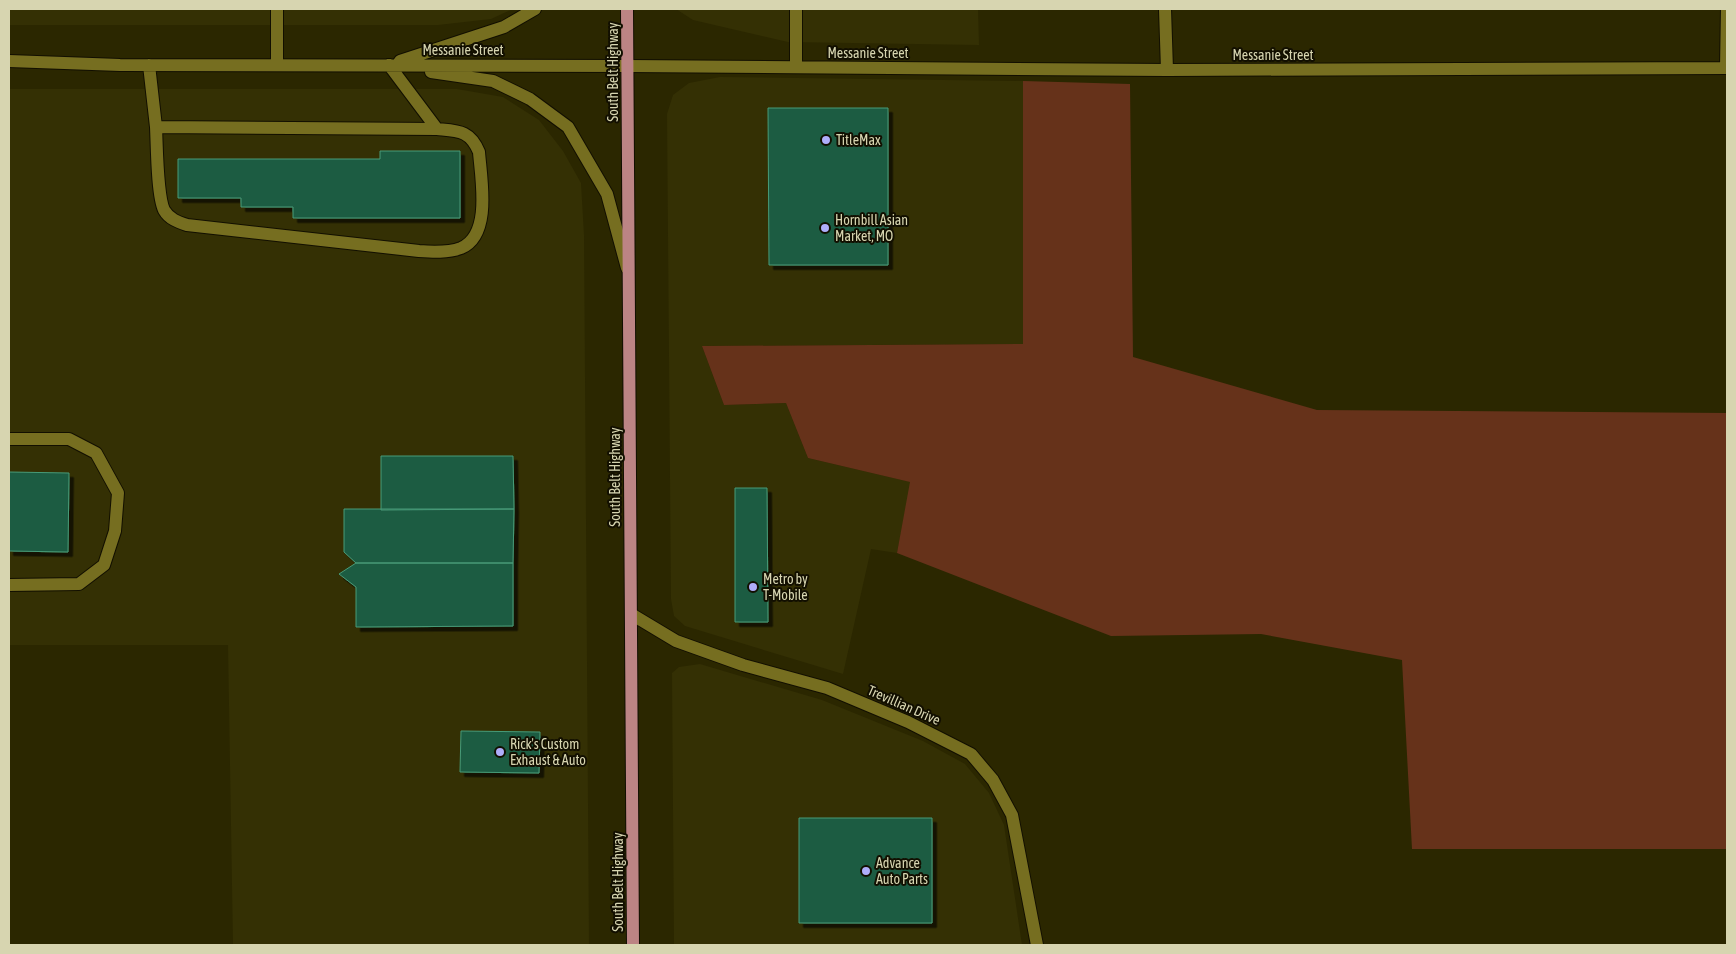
<svg xmlns="http://www.w3.org/2000/svg" width="1736" height="954" font-family="'Asap Condensed',sans-serif">
  <style>
    .built { fill: #343004 }
    .green { fill: #66321a }
    .building { fill: #1e5b43; stroke: #479b78; filter: url(#shadow) }
    .lines { fill: none; stroke-linecap: round; stroke-linejoin: round }
    .minor-casing { stroke: #120f00; stroke-width: 14 }
    .major-casing { stroke: #120f00; stroke-width: 14 }
    .minor { stroke: #766e20; stroke-width: 12 }
    .major { stroke: #bc8484; stroke-width: 12 }
    .poi-dot { fill: #afaefa; stroke: #120f00; stroke-width: 2 }
    .labels { text-anchor: middle; dominant-baseline: central; stroke-width: 4; stroke-linejoin: round; paint-order: stroke }
    .street-label { font-size: 14px; fill: #d7d5b0; stroke: #120f00 }
    .poi-label { font-size: 14px; fill: #d7d5b0; stroke: #120f00; text-anchor: start }
  </style>
  <defs>
    <filter id="shadow"><feDropShadow dx="4.5" dy="4.5" stdDeviation="0" flood-color="#0009"/></filter>
  </defs>
  <rect width="100%" height="100%" fill="#2b2700"/>
  <path class="built" d="M9,9H513L491,19L438,25H9Z
    M676,9H978L979,45L788,42L693,20Z
    M720,77L1023,81V344L702,346L724,405L786,403L808,458L911,482L897,553L871,549L843,674L685,626L674,616L671,599L667,114L673,95L689,83Z
    M9,89H457L503,97L539,120L563,151L581,183L584,235L589,945H233L228,645H9Z
    M700,664L822,700L923,741L965,764L989,793L1004,825L1022,945H674L672,673L679,667Z"/>
  <path class="green" d="M1023,81L1130,84L1133,357L1317,410L1727,413V849H1412L1402,660L1261,634L1111,636L897,553L910,482L808,458L786,403L724,405L702,346L1023,344Z"/>
  <path class="building" d="M768,108H888V265H769Z
    M380,151H460V218H293V207H241V198H178V159H380Z
    M381,456H513L514,509L381,510Z
    M9,472L69,473L68,552L9,551Z
    M735,488H767L768,622H735Z
    M344,509H514L513,563H356L344,552Z
    M356,563H513V626L356,627V587L339,574Z
    M461,731L540,732L539,773L460,772Z
    M799,818H932V923H799Z"/>
  <g class="lines">
    <g class="minor-casing">
      <path id="minor" d="M277,9V65
        M796,9V67
        M1165,9L1167,70
        M9,61L120,65L628,66L1167,70L1727,68
        M400,61L504,27L535,9
        M149,65L156,127L437,129L389,65
        M1726,68L1727,9
        M431,72L493,81L530,99L568,127L607,194L627,268
        M156,127C157,146 157,195 164,210C169,219 178,222 187,225L419,251C432,252 448,253 461,248C492,235 481,179 479,152C470,130 458,131 437,129
        M9,439H69L96,453L118,493L115,531L104,565L79,584L9,585
        M631,614L676,641L743,665L827,688L908,722L971,754L993,780L1012,815L1037,945"/>
    </g>
    <g class="major-casing">
      <path id="major" d="M627,9L633,945"/>
    </g>
    <use href="#minor" class="minor"/>
    <use href="#major" class="major"/>
  </g>
  <g class="poi-dot">
    <circle cx="826" cy="140" r="5"/>
    <circle cx="825" cy="228" r="5"/>
    <circle cx="753" cy="587" r="5"/>
    <circle cx="500" cy="752" r="5"/>
    <circle cx="866" cy="871" r="5"/>
  </g>
  <g class="labels">
    <g class="street-label">
      <text x="463" y="50">Messanie Street</text>
      <text x="868" y="53">Messanie Street</text>
      <text x="1273" y="55">Messanie Street</text>
      <text transform="translate(613 72) rotate(-90)">South Belt Highway</text>
      <text transform="translate(615 477) rotate(-90)">South Belt Highway</text>
      <text transform="translate(904 705) rotate(24)">Trevillian Drive</text>
      <text transform="translate(618 882) rotate(-90)">South Belt Highway</text>
    </g>
    <g class="poi-label">
      <text x="836" y="140">TitleMax</text>
      <text x="835" y="220">Hornbill Asian<tspan x="835" dy="16">Market, MO</tspan></text>
      <text x="763" y="579">Metro by<tspan x="763" dy="16">T-Mobile</tspan></text>
      <text x="510" y="744">Rick's Custom<tspan x="510" dy="16">Exhaust &amp; Auto</tspan></text>
      <text x="876" y="863">Advance<tspan x="876" dy="16">Auto Parts</tspan></text>
    </g>
  </g>
  <rect width="1736" height="954" fill="none" stroke="#d7d5b0" stroke-width="20"/>
</svg>
